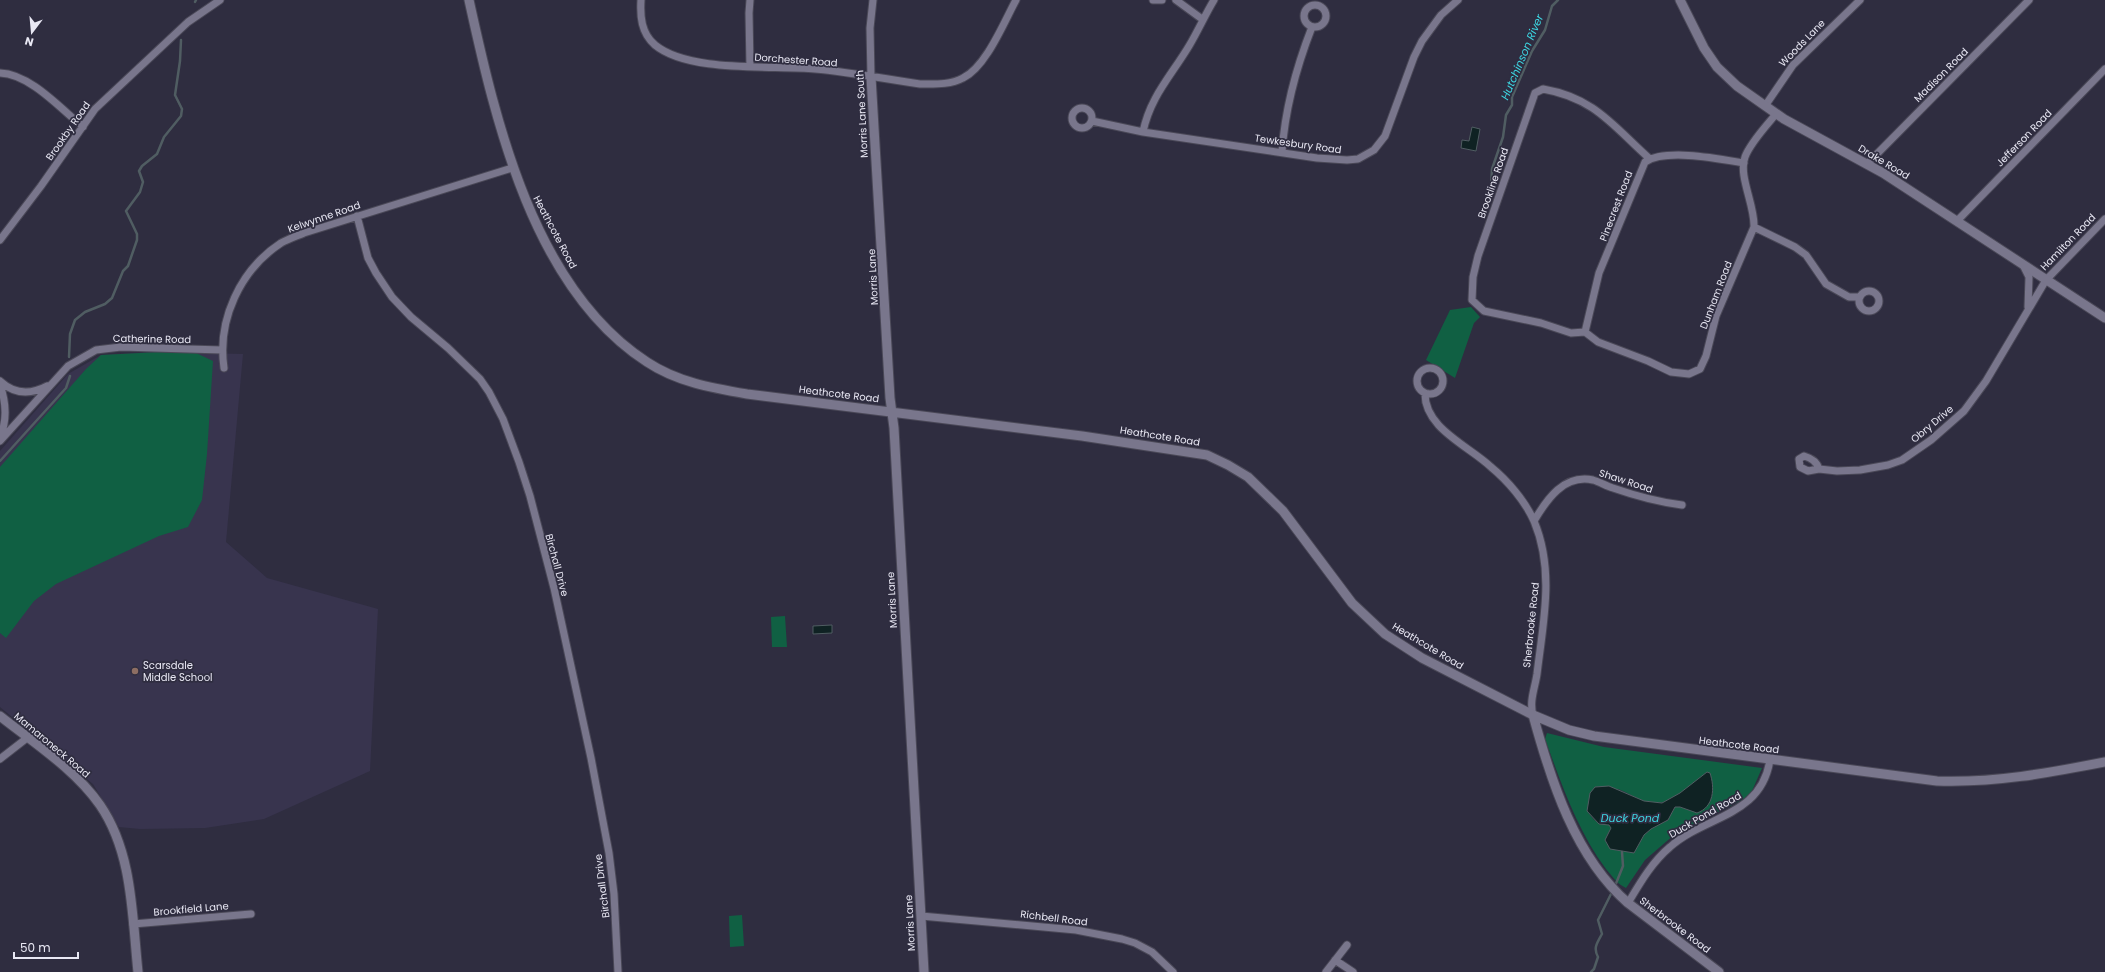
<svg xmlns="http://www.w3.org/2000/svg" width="2105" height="972" font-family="Poppins,sans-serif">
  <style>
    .built { fill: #38344e }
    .green { fill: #106043; fill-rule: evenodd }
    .water { fill: #0f2223; stroke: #505d62 }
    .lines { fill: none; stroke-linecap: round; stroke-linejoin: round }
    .stream { stroke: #505d62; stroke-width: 2.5 }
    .minor-casing { stroke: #4a4857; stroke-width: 9 }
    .tertiary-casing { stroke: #4a4857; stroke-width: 11 }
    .minor { stroke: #79768c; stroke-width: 7 }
    .tertiary { stroke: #79768c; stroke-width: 9 }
    .education-dot { fill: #8d6e63; stroke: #2f2d40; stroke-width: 1.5 }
    .labels { text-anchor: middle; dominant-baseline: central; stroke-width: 3.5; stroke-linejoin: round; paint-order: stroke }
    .street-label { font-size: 10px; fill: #e9e8f4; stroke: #2f2d40 }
    .poi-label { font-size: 10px; fill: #e9e8f4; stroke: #2f2d40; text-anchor: start }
    .water-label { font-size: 11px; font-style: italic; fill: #3dd5e1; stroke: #2f2d40 }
  </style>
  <rect width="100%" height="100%" fill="#2f2d40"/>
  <path class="built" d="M159,352L243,354L226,542L267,578L378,609L370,771L264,819L205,828L140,829L119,827L93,784L0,707V451L68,374L101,355Z"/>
  <path class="green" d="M1471,307L1480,317L1474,323L1455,378L1426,360L1450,310Z
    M159,352L196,353L213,361L207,454L202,500L188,527L159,536L56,584L34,601L6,638L0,633V467L86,369L101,355Z
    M785,616L787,647H772L771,617Z
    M1547,733L1604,747L1762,768L1752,791L1744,799L1675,834L1645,860L1626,888C1617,884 1613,877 1606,869C1577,830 1562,785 1545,739ZM1707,772C1715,784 1715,803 1701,811L1680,807H1675L1668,820L1651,829L1644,835L1634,853L1610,849L1606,837L1611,828L1609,825L1594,820L1587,811L1618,789C1627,792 1635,798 1644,801C1667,810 1692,787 1707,772Z
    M742,915L744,946L730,947L729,916Z"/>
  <path class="water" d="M1472,127L1480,129L1476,151L1461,148L1462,140L1469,141Z
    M832,625V633L813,634V626Z
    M1707,772L1710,773C1715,788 1714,807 1697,813L1680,807H1675L1668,820L1651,829L1644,835L1634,853L1610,849L1605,840L1611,828L1609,825L1599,824L1587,811L1590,793L1595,787L1609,786L1644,801L1662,803L1680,793Z"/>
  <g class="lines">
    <path class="stream" d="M195,2L196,0
      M1487,191L1491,186L1492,169L1503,137L1506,115L1512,105V97L1532,51L1545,30L1552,6L1558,0
      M69,357L70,334L75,320L85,312L105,304L112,298L123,271L128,266L137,240V234L126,211L140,192L143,182L139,171L142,166L157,154L164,137L181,116L182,109L175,95L180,61L181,40
      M0,461L66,388L70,376
      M1615,886L1623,866L1622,852
      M1591,972L1594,969L1598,957C1593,948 1597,943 1602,934L1598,920L1613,890"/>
    <g class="minor-casing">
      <path id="minor" d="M641,0C640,16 641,33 655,45C689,73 772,65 815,69C850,72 885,79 920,84C935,84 950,85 963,78C986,67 1004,22 1016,0
        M1153,0H1162
        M1176,0L1202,19
        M1304 16a11 11 0 1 1 22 0a11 11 0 1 1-22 0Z
        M750,67L749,13L750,0
        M0,73C30,74 60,108 83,127
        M871,77L870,28L873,0
        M1765,106L1793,65L1860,0
        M1072 118a10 10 0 1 1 20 0a10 10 0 1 1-20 0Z
        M1092,121L1143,132L1317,158L1347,160L1358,159L1374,150L1385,136L1414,57L1422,41L1441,15L1458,0
        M1143,132C1150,97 1171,76 1189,46C1198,31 1205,15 1214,0
        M1282,152C1285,108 1296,68 1312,27
        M1867,164L2029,0
        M357,216L368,258L376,273L392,297L411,317L448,348L480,379L489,392L503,419L519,462L530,496L554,588L591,758L609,853L614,894L618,972
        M1957,221L2105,69
        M1754,227L1795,247L1806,255L1826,284L1849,297H1860
        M0,240L41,186L95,109L188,22L220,0
        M2023,265L2029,277L2028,307
        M1859 301a10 10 0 1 1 20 0a10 10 0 1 1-20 0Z
        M1585,332L1571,333L1541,323L1484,311L1472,300L1473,277L1478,256L1535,93L1543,89C1595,98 1613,126 1650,159
        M1585,332L1598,342L1648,361L1671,372L1689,374L1700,369L1706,356L1716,316L1754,227C1755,205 1738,176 1745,157C1750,143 1767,125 1776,114
        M1585,332L1599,273L1645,162C1666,148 1720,159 1744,163
        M224,368C217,320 240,270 281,243C288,239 297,236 304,233L512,168
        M1417 381a13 13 0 1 1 26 0a13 13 0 1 1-26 0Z
        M0,381C14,394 30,395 47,386
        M0,385C6,402 7,421 0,437
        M1425,393C1424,428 1469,446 1491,467C1508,481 1525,501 1534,521C1555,571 1543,623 1537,674C1535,688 1529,701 1533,715
        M0,441L68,366L96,350L121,347L222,350
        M1819,469C1817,461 1811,458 1804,456L1799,459L1800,467L1808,471L1819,469L1837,471L1860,470L1888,465L1902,460L1931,440L1964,411L1986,381L2046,280L2105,219
        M1534,521C1547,499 1564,474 1593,480C1600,482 1606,486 1613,488C1636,496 1658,502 1682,505
        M0,759L27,738
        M1628,903C1640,883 1652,862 1670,847C1706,815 1761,817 1770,760
        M921,916L1076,930L1122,939L1135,943L1152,952L1173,972
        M133,924L251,914
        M1335,960L1353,972
        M1326,972L1347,945"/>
    </g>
    <g class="tertiary-casing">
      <path id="tertiary" d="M469,0C496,123 534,289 647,362C677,382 712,388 747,394L1082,436L1207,455L1228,465L1248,477L1283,511L1352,603L1385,634L1422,658L1533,715L1569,730L1594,736L1937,781C1994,783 2049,773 2105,762
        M1680,0L1704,48L1717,67L1737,86L1784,119L1883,173L2105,318
        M871,77L890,398L894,428L924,972
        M1533,715C1551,781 1575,857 1628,903L1719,972
        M0,716C34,743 75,769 100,805C133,853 132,916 138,972"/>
    </g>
    <use href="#minor" class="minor"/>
    <use href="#tertiary" class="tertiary"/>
  </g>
  <circle class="education-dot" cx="135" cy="671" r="4"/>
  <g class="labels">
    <g class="street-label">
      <text transform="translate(1802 43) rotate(-46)">Woods Lane</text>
      <text transform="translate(796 60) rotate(4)">Dorchester Road</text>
      <text transform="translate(1941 75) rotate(-45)">Madison Road</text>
      <text transform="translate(862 114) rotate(-93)">Morris Lane South</text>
      <text transform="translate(68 131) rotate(-55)">Brookby Road</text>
      <text transform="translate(2024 138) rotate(-46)">Jefferson Road</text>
      <text transform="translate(1298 144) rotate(8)">Tewkesbury Road</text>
      <text transform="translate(1884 162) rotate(31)">Drake Road</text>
      <text transform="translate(1493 183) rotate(-71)">Brookline Road</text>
      <text transform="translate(1616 206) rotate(-69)">Pinecrest Road</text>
      <text transform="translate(324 217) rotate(-19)">Kelwynne Road</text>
      <text transform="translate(555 232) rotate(62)">Heathcote Road</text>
      <text transform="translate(2068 242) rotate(-46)">Hamilton Road</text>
      <text transform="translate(873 277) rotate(-93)">Morris Lane</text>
      <text transform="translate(1716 295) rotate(-69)">Dunham Road</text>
      <text transform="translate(152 339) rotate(1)">Catherine Road</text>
      <text transform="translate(839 394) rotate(7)">Heathcote Road</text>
      <text transform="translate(1932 424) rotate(-40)">Obry Drive</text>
      <text transform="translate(1160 436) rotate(9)">Heathcote Road</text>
      <text transform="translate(1626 481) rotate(18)">Shaw Road</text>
      <text transform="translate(557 565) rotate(75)">Birchall Drive</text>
      <text transform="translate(892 600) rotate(-93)">Morris Lane</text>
      <text transform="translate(1531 625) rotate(-84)">Sherbrooke Road</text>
      <text transform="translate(1428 646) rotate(31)">Heathcote Road</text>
      <text transform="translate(52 745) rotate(40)">Mamaroneck Road</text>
      <text transform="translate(1739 745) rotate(7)">Heathcote Road</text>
      <text transform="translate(1705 815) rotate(-30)">Duck Pond Road</text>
      <text transform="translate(602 886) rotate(-97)">Birchall Drive</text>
      <text transform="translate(191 909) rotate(-5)">Brookfield Lane</text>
      <text transform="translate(1054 918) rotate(7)">Richbell Road</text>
      <text transform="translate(910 923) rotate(-93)">Morris Lane</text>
      <text transform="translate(1675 925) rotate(37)">Sherbrooke Road</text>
    </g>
    <g class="poi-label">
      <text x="143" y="665">Scarsdale<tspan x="143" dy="12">Middle School</tspan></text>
    </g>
    <g class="water-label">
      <text transform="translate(1522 57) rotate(-67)">Hutchinson River</text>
      <text x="1630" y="818">Duck Pond</text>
    </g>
  </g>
  <g transform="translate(32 32) rotate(196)" stroke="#2f2d40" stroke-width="3" paint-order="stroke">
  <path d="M0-3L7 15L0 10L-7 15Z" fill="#e9e8f4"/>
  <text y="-6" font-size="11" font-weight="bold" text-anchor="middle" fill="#e9e8f4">N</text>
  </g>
  <path d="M14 952v6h64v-6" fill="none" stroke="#e9e8f4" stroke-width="2"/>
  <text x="20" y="952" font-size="12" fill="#e9e8f4" stroke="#2f2d40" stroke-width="3" paint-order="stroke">50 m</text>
</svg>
